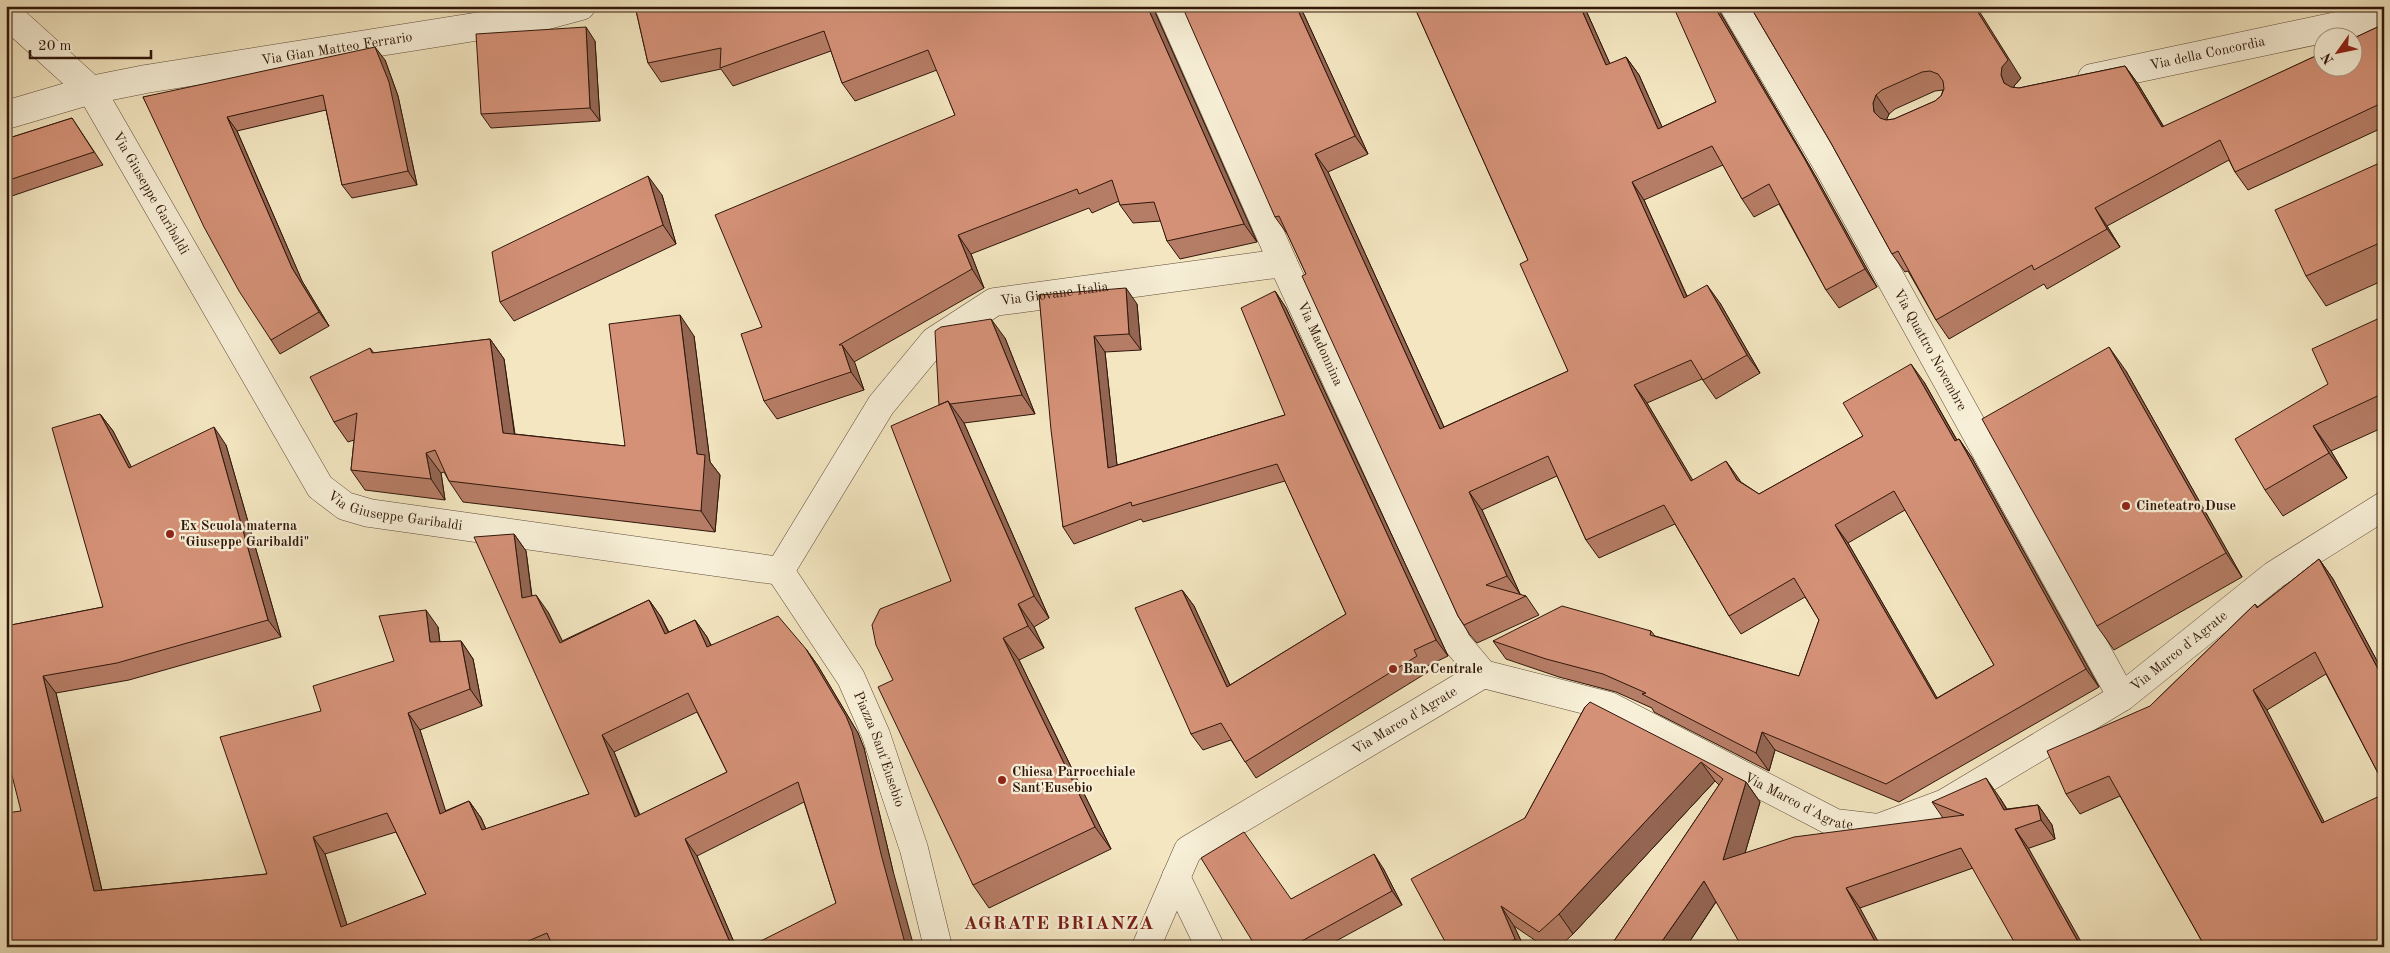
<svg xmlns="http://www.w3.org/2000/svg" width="2390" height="953" font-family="'Old Standard TT',serif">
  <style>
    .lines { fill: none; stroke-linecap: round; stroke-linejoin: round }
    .street-casing { stroke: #614a38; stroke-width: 29 }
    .street { stroke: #f7efd7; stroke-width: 28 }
    .wall { fill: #b67d66; stroke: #30160a; fill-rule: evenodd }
    .shaded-wall { fill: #946653; stroke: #30160a }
    .building { fill: #d49177; stroke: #30160a; fill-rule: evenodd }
    .poi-dot { fill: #8f2418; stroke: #f7efd7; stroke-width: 2 }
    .labels { text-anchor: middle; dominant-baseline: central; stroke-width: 4.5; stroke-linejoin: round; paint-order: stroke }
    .street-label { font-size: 14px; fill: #30160a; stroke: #f7efd7 }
    .poi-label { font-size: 14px; font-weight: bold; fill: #30160a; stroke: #f7efd7; text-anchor: start }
    .district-label { font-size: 19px; font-weight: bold; letter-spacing: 1px; fill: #7a1f14; stroke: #f7efd7 }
  </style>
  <rect width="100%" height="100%" fill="#f3e6c1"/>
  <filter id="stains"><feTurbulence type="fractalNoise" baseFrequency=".004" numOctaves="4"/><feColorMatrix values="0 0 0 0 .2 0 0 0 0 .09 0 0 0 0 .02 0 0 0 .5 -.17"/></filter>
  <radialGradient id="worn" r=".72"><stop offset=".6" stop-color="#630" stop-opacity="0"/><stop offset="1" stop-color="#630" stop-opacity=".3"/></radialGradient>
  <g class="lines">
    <g class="street-casing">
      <g id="street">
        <path id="s1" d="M1169,6L1283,263L1457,643L1483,674"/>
        <path id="s2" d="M1734,6L1830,169L2122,697"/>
        <path id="s3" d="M6,13L91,90L320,487L345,506L369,513L780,571"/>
        <path id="s4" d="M2092,78L2384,16"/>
        <path id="s5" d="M6,115L91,90L146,79L544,16L581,6"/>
        <path id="s6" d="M780,571L881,405L934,341L994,302L1283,263"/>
        <path id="s7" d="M780,571L851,678L876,735L914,849L938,947"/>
        <path d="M1176,877L1210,947"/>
        <path id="s8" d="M1146,947L1188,850L1483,674L1609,706L1835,823L1878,828L1945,803L2122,697L2274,575L2384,506"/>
      </g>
    </g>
    <use href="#street" class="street"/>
  </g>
  <path class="wall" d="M635,6H1154L1155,12L1257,242L1180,259L1167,241L1161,221L1133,223L1120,205L1119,201L1092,213L1089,208L971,254L984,288L854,362L864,390L777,419L764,401L762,327L955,115L937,70L855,101L842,83L831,51L733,86L721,69L661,82L648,63Z
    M1300,6L1368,154L1328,172L1444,427L1568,371L1528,260L1414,6H1584L1610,64L1626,57L1639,75L1662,127L1716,102L1721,14L1816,177L1877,287L1839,308L1826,290L1779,204L1754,217L1742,199L1723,165L1644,200L1687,296L1720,303L1760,373L1716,399L1702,379L1647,403L1692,480L1741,482L1759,494L1863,436L1924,382L1957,440L1959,439L1972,458L2099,687L1899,802L1775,750L1769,771L1654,712L1652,708L1616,692L1559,677L1506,659L1493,641L1651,631L1655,636L1799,676L1819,620L1805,597L1741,634L1729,616L1675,524L1599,558L1586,540L1557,476L1482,510L1520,594L1519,595L1526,596L1539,615L1477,643L1470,635L1458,616L1306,274L1288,235L1275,217ZM1905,510L1994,665L1937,698L1848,543Z
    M1750,6L2021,78L2014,86V88H2019L2125,66L2138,84L2164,127L2384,24V127L2248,190L2235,172L2229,160L2107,226L2120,247L2047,289L2044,284L1949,339L1936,320L1908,271L1905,272L1892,254L1831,143ZM1943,90L1941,96L1935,101L1894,119L1886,120L1889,114L1895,109L1935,91Z
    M2325,6H2345L2328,10Z
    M595,41L600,121L491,128L481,114Z
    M385,60L398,96L417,185L352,198L342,185L326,110L237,131L302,281L329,326L280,354L271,340L143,97Z
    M72,118L103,165L6,198V139Z
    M2384,161V280L2326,306L2306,276Z
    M662,195L676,244L514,321L500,302Z
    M1275,291L1286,308L1448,656L1425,667L1428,672L1256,778L1231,740L1203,750L1191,734L1182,590L1194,606L1230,685L1346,614L1285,481L1143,522L1141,519L1074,544L1063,527L1039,295L1137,304L1141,350L1105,352L1117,465L1285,415Z
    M2384,316V427L2331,451L2347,478L2283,516L2265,490L2328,384Z
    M694,336L710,462L720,475L715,532L463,502L449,481L444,472L441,473L445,500L365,490L351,470L354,440L348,442L334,422L370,348L374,353L490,339L504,359L515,434L625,446Z
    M1005,338L1035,414L964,423L1049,618L1034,627L1044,648L1019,660L1111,849L989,908L973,885L893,680L951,581L939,405Z
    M2126,371L2242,577L2114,650L2097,626Z
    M100,414L113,431L131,467L226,445L281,637L129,680L56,693L102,890L267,874L321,711L394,661L438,627L440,642L461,641L473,659L482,706L420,730L445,811L469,801L481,818L486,829L589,794L514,534L526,551L532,596L548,612L562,641L649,600L661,617L669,632L695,620L707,637L711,645L806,649L818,666L858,733L864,748L893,871L836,903L804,802L697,856L736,947H6L21,811L6,626L103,607ZM697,712L727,772L640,815L614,752ZM396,832L426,894L347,925L325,854Z
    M2319,559L2333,579L2384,674V780L2378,773L2326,674L2267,710L2204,945L2120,796L2080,814L2066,794L2150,706L2255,604L2258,607Z
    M1585,707L1746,782L1760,802L1745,853L1943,818L1932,802L2000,798L2007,809L2038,805L2052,825L2055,839L1860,908L1716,902L1686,947H1610L1719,785L1715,781L1573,934L1559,947H1545L1514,926L1524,947H1448L1525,818Z
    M1383,868L1402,905L1325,947H1256L1291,899Z"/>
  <path class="shaded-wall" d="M1147,6H1154L1155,12L1257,242L1244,224Z
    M1296,6H1300L1368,154L1355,136Z
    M1580,6H1584L1619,84L1606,65Z
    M1714,6H1719L1721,14L1816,177L1877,287L1865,269Z
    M1974,6H1976L2021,78L2014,86V94L2004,83L2001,75Z
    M586,27L595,41L600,121L590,108Z
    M375,47L385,60L398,96L417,185L408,171Z
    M1626,57L1639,75L1671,147L1658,129Z
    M2125,66L2138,84L2175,146L2162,127Z
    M1876,95L1889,114L1886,121L1887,130L1874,112L1873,103Z
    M227,117L237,131L302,281L329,326L319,312L292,268Z
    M1315,154L1328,172L1453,447L1440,429Z
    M648,176L662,195L676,244L663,225Z
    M1632,182L1644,200L1696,317L1684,298Z
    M2095,208L2107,226L2120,247L2107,229Z
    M958,235L971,254L984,288L972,269Z
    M1707,285L1720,303L1760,373L1747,355Z
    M1126,288L1137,304L1141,350L1129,334Z
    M1275,291L1286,308L1448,656L1436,640Z
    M680,315L694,336L710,462L720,475L715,532L701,511L697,454Z
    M991,319L1005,338L1035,414L1022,395Z
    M1094,336L1105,352L1119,484L1108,468Z
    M490,339L504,359L517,453L503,433Z
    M842,345L855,363L864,390L851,372Z
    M2109,347L2126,371L2242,577L2226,553Z
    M1911,364L1924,382L1968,460L1955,441Z
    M1634,385L1647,403L1704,499L1691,481Z
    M948,401L964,423L1049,618L1034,596Z
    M100,414L113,431L141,486L129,468Z
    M2313,426L2331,451L2347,478L2329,453Z
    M214,427L226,445L281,637L268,620Z
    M1959,439L1972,458L2099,687L2086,669Z
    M426,453L441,473L445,500L431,479Z
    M1726,461L1739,479L1750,498L1737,480Z
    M1469,492L1482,510L1520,594L1507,576Z
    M1835,525L1848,543L1948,717L1936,699Z
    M514,534L526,551L534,615L522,598Z
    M2319,559L2333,579L2384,674V680Z
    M1182,590L1194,606L1238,703L1227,687Z
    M536,595L548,612L572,660L560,643Z
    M649,600L661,617L677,651L665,634Z
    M1018,604L1034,627L1044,648L1028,626Z
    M426,610L438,627L442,660L430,642Z
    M695,620L707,637L719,664L707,647Z
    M1003,638L1019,660L1111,849L1095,827Z
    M461,641L473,659L482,706L470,689Z
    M806,649L818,666L858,733L864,748L893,871L914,947H906Z
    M43,676L56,693L106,908L94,891Z
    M2253,690L2267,710L2335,843L2322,823Z
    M408,713L420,730L452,831L440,814Z
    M1762,732L1775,750L1769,771L1756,753Z
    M602,735L614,752L647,835L635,817Z
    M1701,762L1715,781L1573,934L1559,914Z
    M1986,778L2000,798L2018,829L2004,810Z
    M1746,782L1760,802L1737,880L1723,860Z
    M469,801L481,818L494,848L482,830Z
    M2038,805L2052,825L2055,839L2041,820Z
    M2015,829L2029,849L2084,947H2081Z
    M313,837L325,854L353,944L341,927Z
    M685,839L697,856L736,947H732Z
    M1374,854L1383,868L1402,905L1392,891Z
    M1704,881L1717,900L1686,947H1658Z
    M1846,888L1860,908L1881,947H1878Z
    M1501,906L1514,926L1524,947H1521L1515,939Z"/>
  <path class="building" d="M635,6H1147L1244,224L1167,241L1154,202L1120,205L1112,180L1079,194L1077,189L958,235L972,269L839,345H842L851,372L764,401L741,334L762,327L715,215L955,115L928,50L842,83L824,31L720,68L721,48L648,63Z
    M1182,6H1296L1355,136L1315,154L1440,429L1568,371L1520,264L1528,260L1414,6H1580L1606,65L1626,57L1658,129L1716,102L1673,6H1714L1804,158L1865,269L1826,290L1769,184L1742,199L1712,146L1632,182L1684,298L1707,285L1747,355L1703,380L1691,360L1634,385L1691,481L1726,461L1737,480L1759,494L1863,436L1843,403L1911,364L1955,441L1959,439L2086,669L1886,784L1762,732L1756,753L1642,694L1646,693L1603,674L1546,659L1493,641L1562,606L1651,631L1650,635L1799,676L1819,620L1794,578L1729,616L1664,505L1586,540L1548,456L1469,492L1507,576L1486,585L1526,596L1464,625L1458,616L1302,276L1306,274L1279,216L1275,217ZM1894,491L1994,665L1936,699L1835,525Z
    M1750,6H1974L2008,60L2002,67L2001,75L2004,83L2011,87L2019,88L2125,66L2162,127L2322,53V68H2352V39L2384,24V102L2235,172L2220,140L2095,208L2107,229L2034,270L2032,265L1936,320L1898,251L1892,254L1831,143ZM1930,71L1938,74L1943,81L1944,89L1941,96L1935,101L1894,119L1886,120L1880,118L1874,112L1873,103L1876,95L1882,90L1922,72Z
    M586,27L590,108L481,114L476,34Z
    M375,47L389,82L408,171L342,185L323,95L227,117L292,268L319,312L271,340L239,291L204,227L143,97Z
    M72,118L94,152L6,181V139Z
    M2384,161V241L2306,276L2275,210Z
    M648,176L663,225L500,302L492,252Z
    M1126,288L1129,334L1094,336L1108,468L1285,415L1241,308L1275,291L1436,640L1414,650L1417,656L1245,762L1221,723L1191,734L1135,608L1182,590L1227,687L1346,614L1277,464L1132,506L1131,502L1063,527L1051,430L1039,295Z
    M680,315L697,454L705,455L701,511L449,481L435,450L426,453L431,479L351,470L357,413L334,422L310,377L370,348L372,353L490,339L503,433L625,446L609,324Z
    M2384,316V393L2313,426L2329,453L2265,490L2235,439L2328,384L2312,349Z
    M991,319L1022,395L950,404L948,401L939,405L935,331L941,327Z
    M2109,347L2226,553L2097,626L1982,419Z
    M948,401L1034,596L1018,604L1028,626L1003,638L1095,827L973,885L878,687L893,680L876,645L872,625L880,609L951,581L891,426Z
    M100,414L129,468L214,427L268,620L117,663L43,676L94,891L267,874L220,737L321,711L313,686L394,661L379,616L426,610L430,642L461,641L470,689L408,713L440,814L469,801L482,830L589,794L474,537L514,534L522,598L536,595L560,643L649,600L665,634L695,620L707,647L778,616L806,649L846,716L852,731L881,854L906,947H749L836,903L798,782L685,839L732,947H553L547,933L514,947H6V813L21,811L6,752V626L103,607L52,428ZM688,693L727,772L635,817L602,735ZM387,813L426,894L341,927L313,837Z
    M2319,559L2384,680V769L2378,773L2315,652L2253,690L2322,823L2384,794V947H2201L2204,945L2109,776L2066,794L2047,751L2150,706L2255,604L2257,608Z
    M1590,702L1746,782L1723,860L1794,837L1964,815L1932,802L1986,778L2004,810L2038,805L2041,820L2015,829L2081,947H2017L1961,848L1846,888L1878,947H1742L1704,881L1658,947H1610L1723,779L1701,762L1559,914L1539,932L1501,906L1515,939L1501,947H1448L1411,879L1525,818L1585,707Z
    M1244,832L1291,899L1374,854L1392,891L1291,947H1256L1201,858Z"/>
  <g class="poi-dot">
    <circle cx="2126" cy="506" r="5"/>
    <circle cx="170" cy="534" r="5"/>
    <circle cx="1393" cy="669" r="5"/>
    <circle cx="1002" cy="780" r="5"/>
  </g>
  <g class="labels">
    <g class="street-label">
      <text stroke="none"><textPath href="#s5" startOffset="338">Via Gian Matteo Ferrario</textPath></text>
      <text stroke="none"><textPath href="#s4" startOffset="118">Via della Concordia</textPath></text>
      <text stroke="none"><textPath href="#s3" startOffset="234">Via Giuseppe Garibaldi</textPath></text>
      <text stroke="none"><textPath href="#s6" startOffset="410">Via Giovane Italia</textPath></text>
      <text stroke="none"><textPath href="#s1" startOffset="370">Via Madonnina</textPath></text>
      <text stroke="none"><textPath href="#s2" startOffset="396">Via Quattro Novembre</textPath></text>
      <text stroke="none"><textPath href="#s3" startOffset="654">Via Giuseppe Garibaldi</textPath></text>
      <text stroke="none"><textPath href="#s8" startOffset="1228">Via Marco d'Agrate</textPath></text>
      <text stroke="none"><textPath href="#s8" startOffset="358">Via Marco d'Agrate</textPath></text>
      <text stroke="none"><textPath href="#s7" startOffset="205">Piazza Sant'Eusebio</textPath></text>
      <text stroke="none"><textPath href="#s8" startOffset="792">Via Marco d'Agrate</textPath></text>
    </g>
    <g class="poi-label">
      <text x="2136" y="506">Cineteatro Duse</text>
      <text x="180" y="526">Ex Scuola materna<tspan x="180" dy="16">"Giuseppe Garibaldi"</tspan></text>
      <text x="1403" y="669">Bar Centrale</text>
      <text x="1012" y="772">Chiesa Parrocchiale<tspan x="1012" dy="16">Sant'Eusebio</tspan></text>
    </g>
    <g class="district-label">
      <text x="1059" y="924">AGRATE BRIANZA</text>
    </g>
  </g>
  <rect width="2390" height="953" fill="none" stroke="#f3e6c1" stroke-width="25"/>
  <rect x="8" y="8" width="2375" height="938" fill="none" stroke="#30160a" stroke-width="2.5"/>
  <rect x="12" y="12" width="2365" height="928" fill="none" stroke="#30160a"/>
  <g transform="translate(2338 52) rotate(237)"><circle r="24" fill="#f7efd7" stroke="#a79885"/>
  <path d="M0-4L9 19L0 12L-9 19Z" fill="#8f2418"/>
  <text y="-8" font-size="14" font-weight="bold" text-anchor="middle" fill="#30160a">N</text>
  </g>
  <path d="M30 50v8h121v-8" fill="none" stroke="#30160a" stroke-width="2.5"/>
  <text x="38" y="50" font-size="15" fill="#30160a" stroke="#f7efd7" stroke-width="4" paint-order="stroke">20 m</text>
  <rect width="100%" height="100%" filter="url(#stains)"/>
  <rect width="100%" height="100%" fill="url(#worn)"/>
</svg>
